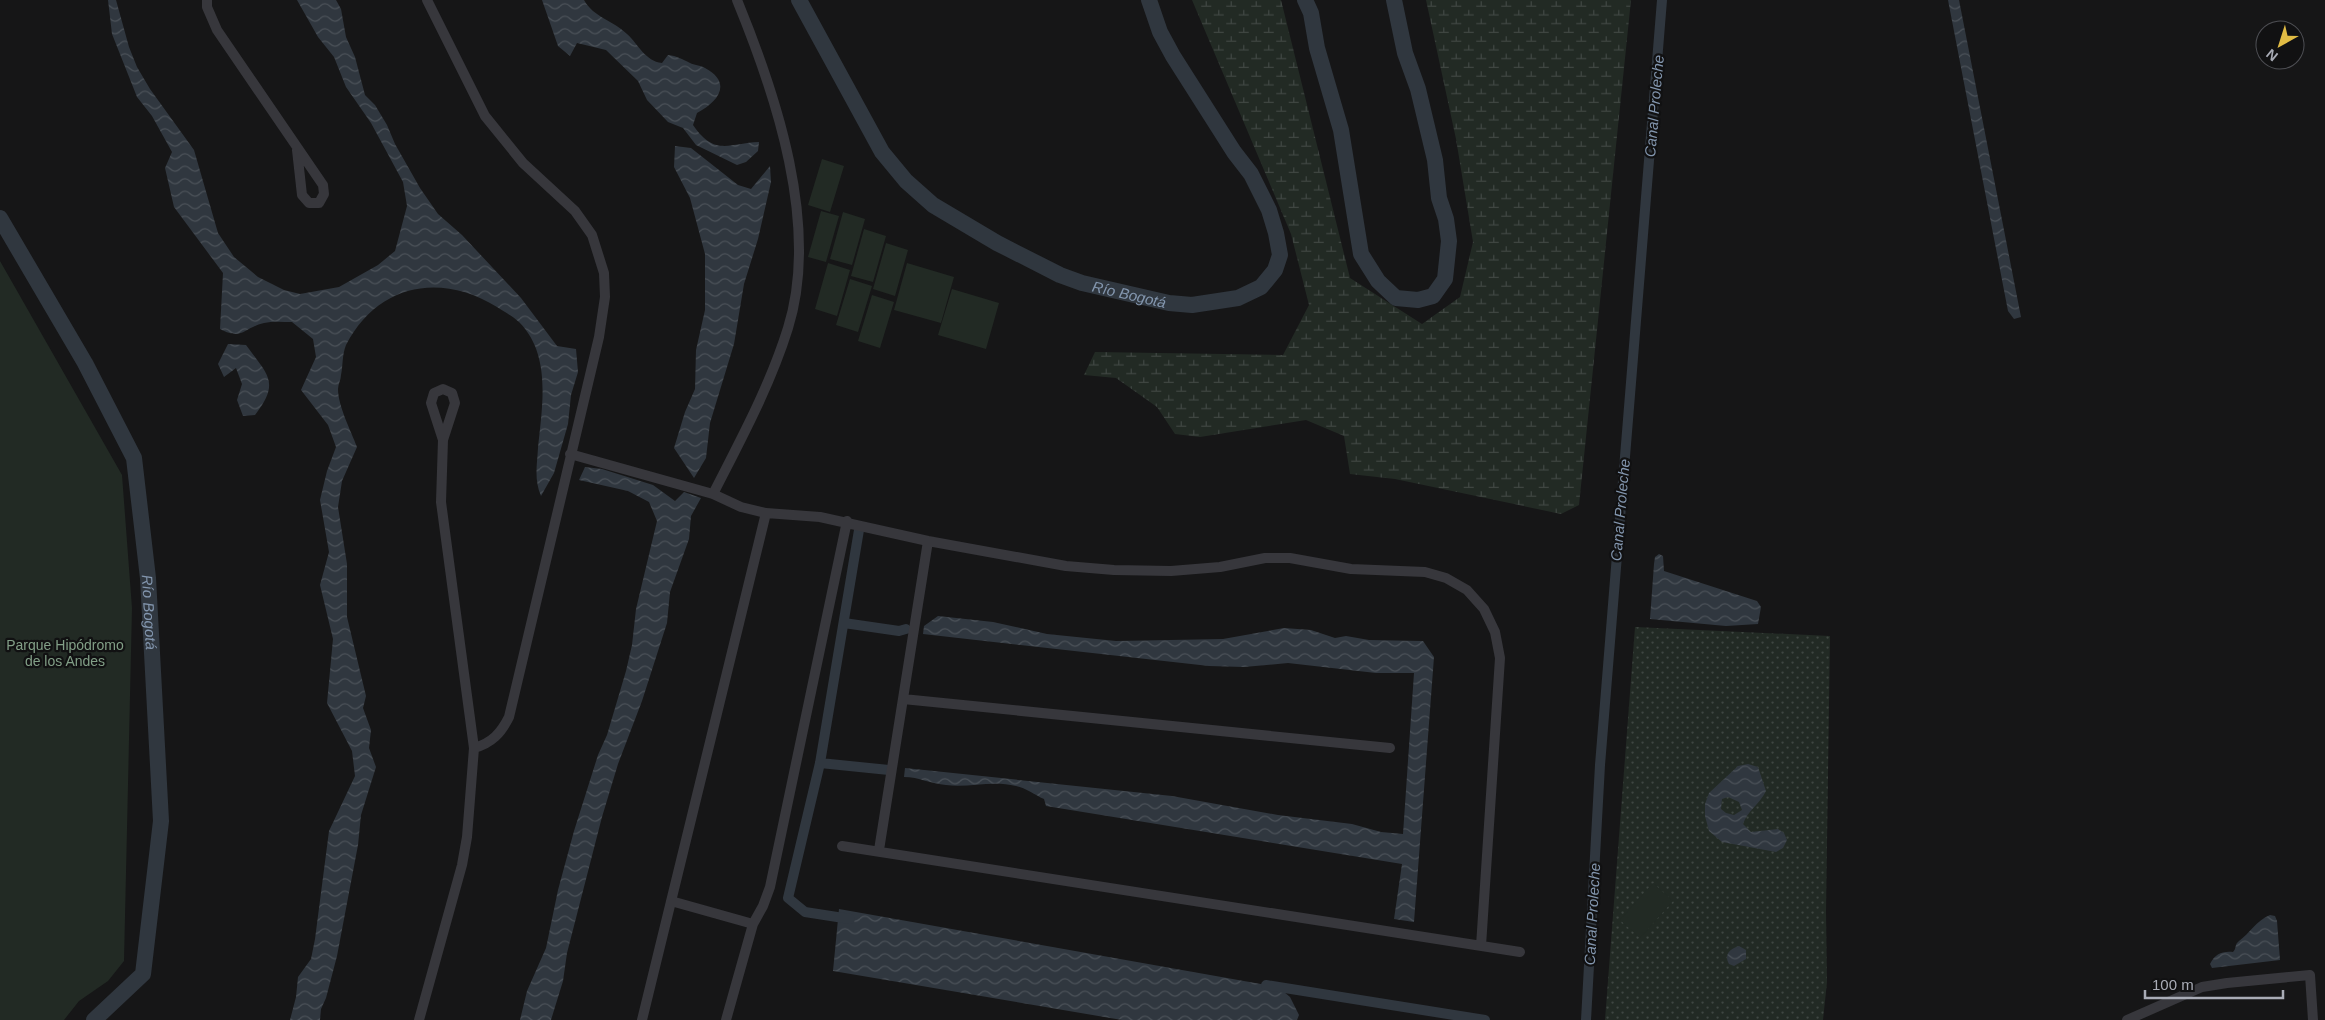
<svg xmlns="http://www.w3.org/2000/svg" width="2325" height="1020" font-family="Helvetica,sans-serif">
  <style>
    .grass { fill: url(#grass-dots) }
    .wetland { fill: url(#wetland-marsh) }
    .park { fill: #222a24 }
    .water { fill: url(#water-waves); fill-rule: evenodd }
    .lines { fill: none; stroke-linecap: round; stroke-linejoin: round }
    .canal { stroke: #30373f; stroke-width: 10 }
    .river { stroke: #30373f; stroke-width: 16 }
    .street { stroke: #37373c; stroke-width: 10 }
    .labels { text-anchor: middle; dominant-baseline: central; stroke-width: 4.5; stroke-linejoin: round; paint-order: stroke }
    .park-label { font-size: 14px; fill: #829f87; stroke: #111112 }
    .water-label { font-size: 15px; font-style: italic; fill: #8396ae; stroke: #111112 }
  </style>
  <defs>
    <pattern id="grass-dots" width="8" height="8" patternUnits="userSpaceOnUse" patternTransform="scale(1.25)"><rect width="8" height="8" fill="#222a24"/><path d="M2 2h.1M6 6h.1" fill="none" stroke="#3f4642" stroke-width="1.8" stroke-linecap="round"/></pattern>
    <pattern id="wetland-marsh" width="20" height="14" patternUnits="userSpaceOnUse" patternTransform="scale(1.25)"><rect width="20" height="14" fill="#222a24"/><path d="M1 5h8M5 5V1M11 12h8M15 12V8" fill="none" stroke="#3f4642"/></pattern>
    <pattern id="water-waves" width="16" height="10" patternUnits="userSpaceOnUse" patternTransform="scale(1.25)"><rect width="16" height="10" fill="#30373f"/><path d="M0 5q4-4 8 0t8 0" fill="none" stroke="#4b5158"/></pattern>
  </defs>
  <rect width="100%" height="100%" fill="#161617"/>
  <path class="grass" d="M1635,627L1830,636L1826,912L1827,982L1823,1020H1605Z"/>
  <path class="wetland" d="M1192,0H1281L1350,278L1422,324L1460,297L1473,242L1456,139L1426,0H1631L1579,505L1561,514L1395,479L1350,474L1344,436L1306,420L1200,437L1175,434L1157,407L1116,378L1084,375L1095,352L1283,355L1309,305L1291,234Z"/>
  <path class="park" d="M822,159L844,166L830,212L808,205Z
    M821,211L839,216L826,262L808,257Z
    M843,212L865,219L852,265L830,259Z
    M864,229L886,236L873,282L851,276Z
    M886,243L908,250L895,296L873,289Z
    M0,261L122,475L132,608L124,961L108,981L79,1001L64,1020H0Z
    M828,263L850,270L837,316L815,309Z
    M907,263L954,277L941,323L894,310Z
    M850,279L872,286L858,332L836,325Z
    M952,289L999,303L986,349L938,335Z
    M872,295L894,302L880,348L858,341Z
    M1653,883L1673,901L1640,938L1620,920Z"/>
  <path class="water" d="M108,0H116L129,47L137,67L150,89L194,150L218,233L234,257L258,277L284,290L300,294L339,287L378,265L395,251L407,206L403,182L371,123L346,87L334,57L318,37L297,0H336L341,9L346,37L355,57L365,95L375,105L387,125L395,144L420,188L438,214L462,235L521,298L557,346L576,349L578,372L571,395L568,424L554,473L541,496C534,479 537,466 538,448C542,407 552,355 519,322C513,316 504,312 497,307C440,272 378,284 346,345C342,355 343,365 341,375C341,380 338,384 338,389C338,406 351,431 357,447L342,481L338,507L347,564V617L366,696L363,708L371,730L369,748L376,767L361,815L358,845L337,956L326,998L321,1009L320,1020H290L296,997L298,977L311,959L315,939L329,831L355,776L352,751L327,703L333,639L320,585L329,552L320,500L327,471L336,447L328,425L301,390L316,357L313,339L292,322C283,322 272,321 264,323C243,328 243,341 220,329L223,273L174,207L165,168L172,152L152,116L137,97L112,34Z
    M542,0H584C593,17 614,21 627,34C639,45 645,61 662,63L668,55C677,56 682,59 690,63C694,65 700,65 705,68C733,83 718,102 697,113L693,125C715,157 729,143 759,142L758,151L746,162L737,165L696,145L683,128L668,122L647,100L638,81L606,50L577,43L570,56L558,46Z
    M1948,0H1959L2021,317L2014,319L2008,311Z
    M675,146L691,148L738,185L751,189L770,166L771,182L758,239L744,284L734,344L710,423L706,458L694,478L674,448L685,412L695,389L696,350L705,310V254L690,198L674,167Z
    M228,344L246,345C267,374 281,382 255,415L243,416L237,400L242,384L236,368L224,377L218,364Z
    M585,467L602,469L653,485L675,501L684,492L701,498L691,516L689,539L670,592L667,623L642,701L618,764L602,817L567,953L563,981L551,1020H520L527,991L546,948L558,890L574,831L598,755L607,735L626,671L632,645L636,609L657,521L649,502L628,491L579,480Z
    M1659,554L1663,556L1664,571L1757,601L1761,607L1758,624L1726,626L1650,619L1654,564L1655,557Z
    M938,616L993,622L1047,634L1116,641L1223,639L1284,628L1311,630L1335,638L1346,636L1369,640L1423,641L1434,657L1414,922L1394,919L1402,864L1046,806L1044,799C1035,795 1026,788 1016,786C992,780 969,788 946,785C931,784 919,777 904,777L905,768L1172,796L1278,815L1352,824L1381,832L1403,834L1414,673H1376L1288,663L1244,667L1209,666L923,634L924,626Z
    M1748,764L1758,767L1766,791C1760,804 1747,811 1743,824L1751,832L1778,829L1784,833L1787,840L1783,848L1776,852L1722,842L1709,831L1705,816V804L1709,793L1738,766ZM1728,797L1739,802L1742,810L1734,815L1726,813L1721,809L1722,799Z
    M839,909L1278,987L1290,997L1299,1015L1297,1020H1122L833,971Z
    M2270,915L2275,916L2277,921L2280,960L2212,968L2210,964C2215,954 2222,951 2233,952C2237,948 2234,945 2239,941C2249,934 2257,920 2270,915Z
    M1739,946L1746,950V959L1734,966L1729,964C1724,955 1729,949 1739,946Z"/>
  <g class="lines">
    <path class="canal" d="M844,623L899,631L906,629
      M820,763L889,770
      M850,919L805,912L788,898L820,763L859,530
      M1266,985L1485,1020
      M1586,1020L1600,765L1662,0"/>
    <g class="river">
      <path id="s1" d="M799,0L882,152L906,181L933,205L997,243L1060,275L1082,283L1169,303L1192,305L1238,298L1261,287L1275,270L1280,255L1276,233L1269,210L1251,174L1234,152L1173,56L1160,32L1149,0"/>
      <path d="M1305,0L1311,13L1317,48L1341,130L1361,254L1378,281L1396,298L1418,300L1433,296L1445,279L1449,241L1446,219L1439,198L1435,160L1418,89L1405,53L1394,0"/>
      <path id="s2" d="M0,218L85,363L134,458L148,578L161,821L143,974L94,1020"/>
    </g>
    <path class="street" d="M207,0V7L217,30L323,185L324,194L319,203H309L302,195L297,150
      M427,0L485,116L523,163L575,211L592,235L604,273L605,297L599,337L509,717C501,733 492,743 474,748
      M570,454L713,494L741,507L766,513L820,517L928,541L1066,566L1114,570L1171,571L1220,567L1265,558H1290L1351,569L1425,572L1446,578L1467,590L1484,609L1495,632L1500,658L1481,946
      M713,494C740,441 770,386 788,328C820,226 776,95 737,0
      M903,699L1390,748
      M842,846L1520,952
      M879,850L928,541
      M671,901L753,924
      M419,1020L462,865L467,837L474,748L441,502L443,440L455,403L452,393L443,389L434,393L431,403L443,440
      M642,1020L766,513
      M726,1020L753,924L763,906L770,887L847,521
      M2127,1020L2202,987L2227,983L2310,975L2313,1020"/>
  </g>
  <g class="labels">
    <g class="park-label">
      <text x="65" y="645">Parque Hipódromo<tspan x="65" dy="16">de los Andes</tspan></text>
    </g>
    <g class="water-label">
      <text transform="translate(1654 106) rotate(-85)">Canal Proleche</text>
      <text stroke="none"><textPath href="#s1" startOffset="464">Río Bogotá</textPath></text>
      <text transform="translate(1620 510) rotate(-85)">Canal Proleche</text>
      <text stroke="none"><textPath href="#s2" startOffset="430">Río Bogotá</textPath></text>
      <text transform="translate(1592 914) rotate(-87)">Canal Proleche</text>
    </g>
  </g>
  <g transform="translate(2280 45) rotate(219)"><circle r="24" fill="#111112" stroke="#4e4f54"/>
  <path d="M0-4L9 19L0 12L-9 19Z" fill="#e1bc44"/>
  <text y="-8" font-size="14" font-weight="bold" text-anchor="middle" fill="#a9acb6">N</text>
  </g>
  <path d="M2145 990v8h138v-8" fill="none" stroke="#a9acb6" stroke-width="2.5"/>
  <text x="2152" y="990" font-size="15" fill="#a9acb6" stroke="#111112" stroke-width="4" paint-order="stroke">100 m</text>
</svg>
